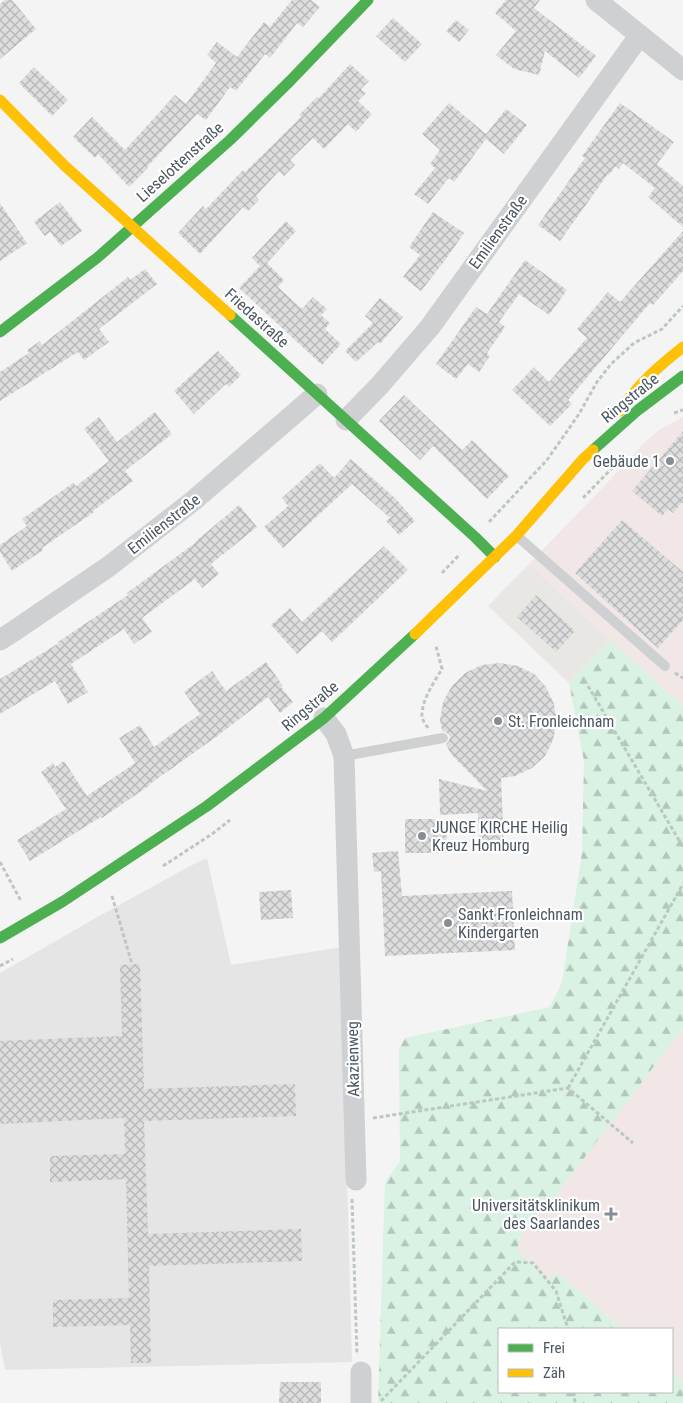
<svg xmlns="http://www.w3.org/2000/svg" width="683" height="1403" font-family="'Roboto Condensed',sans-serif">
  <style>
    .commercial { fill: #e8e7e3 }
    .education { fill: #e6e5e6 }
    .medical { fill: #f1e7e6 }
    .forest { fill: url(#forest-firs) }
    .building { fill: url(#building-cross-hatch) }
    .lines { fill: none; stroke-linecap: round; stroke-linejoin: round }
    .path { stroke: #bcc7c4; stroke-width: 3; stroke-dasharray: 4 2.5; stroke-linecap: butt }
    .lane { stroke: #ced0d2; stroke-width: 10 }
    .street { stroke: #ced0d2; stroke-width: 21 }
    .fast { stroke: #4caf50; stroke-width: 11 }
    .slow { stroke: #ffc107; stroke-width: 11 }
    .poi-dot { fill: #868d94; stroke: #fff; stroke-width: 2 }
    .labels { text-anchor: middle; dominant-baseline: central; stroke-width: 4.5; stroke-linejoin: round; paint-order: stroke }
    .street-label { font-size: 16px; fill: #4a5661; stroke: #fff }
    .poi-label { font-size: 16px; fill: #4a5661; stroke: #fff; text-anchor: start }
  </style>
  <defs>
    <pattern id="forest-firs" width="22" height="20" patternUnits="userSpaceOnUse" patternTransform="scale(1.25)"><rect width="22" height="20" fill="#d9f2e3"/><path d="M5 1l3.5 6h-7zM16 11l3.5 6h-7z" fill="#b2c7bb"/></pattern>
    <pattern id="building-cross-hatch" width="8" height="8" patternUnits="userSpaceOnUse" patternTransform="scale(1.25)"><rect width="8" height="8" fill="#ddddde"/><path d="M0 0l8 8M0 8l8-8" fill="none" stroke="#b5b6b7"/></pattern>
  </defs>
  <rect width="100%" height="100%" fill="#f4f4f4"/>
  <path class="commercial" d="M529,564L611,641L569,683L488,606Z"/>
  <path class="education" d="M207,858L231,965L341,947L352,1362L5,1370L0,1343V973L92,920L188,867Z"/>
  <path class="medical" d="M683,417V706L611,641L529,564L609,481L647,440L662,428Z
    M683,1028V1382L672,1373V1329H622L558,1273L548,1279L517,1251L521,1232L556,1195Z"/>
  <path class="forest" d="M611,641L683,706V1028L556,1195L521,1232L517,1251L548,1279L558,1273L622,1329H499V1392H672V1373L683,1382V1403H378L385,1182L400,1161L399,1049L405,1038L550,1007L562,982L582,853L584,761L569,683Z"/>
  <path class="building" d="M5,0H12L36,29L0,59V4Z
    M292,0H311L320,7L303,27L297,23L270,58L265,54L236,91L230,87L206,120L197,114L147,167L148,168L129,187L98,154L95,158L73,137L92,117L125,150L175,95L186,104L216,63L207,55L217,42L237,57L264,22L270,27Z
    M506,0H540L534,8L596,56L579,78L545,51L539,75L514,69L496,55L516,31L495,13Z
    M393,18L422,44L405,62L376,36Z
    M456,20L469,30L459,42L446,31Z
    M350,64L369,81L361,89L366,93L358,101L372,114L356,132L348,124L324,149L313,138L290,160L295,165L284,176L279,171L256,196L259,200L248,211L243,207L200,254L178,233L203,206L206,209L243,170L245,172L301,117L299,115L317,97L318,99Z
    M34,67L68,100L52,116L19,83Z
    M449,103L486,134L506,109L527,125L504,154L486,139L454,182L449,178L428,204L414,194L435,168L430,164L440,150L422,134Z
    M620,103L674,142L657,164L683,186V227L648,197L655,188L623,163L619,169L616,166L609,175L608,174L560,241L538,225L585,158L582,156Z
    M60,202L82,231L61,246L50,232L45,236L34,222Z
    M0,203L27,243L0,261Z
    M433,212L464,233L446,259L421,291L403,277L420,255L409,247Z
    M286,221L296,231L267,263L284,280L278,287L302,309L313,297L327,309L321,315L330,323L325,329L341,344L322,365L239,288L260,266L252,258Z
    M683,231V271L653,305L650,303L568,400L572,404L550,426L512,390L534,367L549,382L587,338L577,329L608,292L620,302Z
    M525,260L567,290L549,315L519,294L499,322L505,327L487,353L490,356L479,372L468,364L456,379L436,364L476,307L487,314Z
    M145,269L157,284L99,329L109,342L84,360L78,352L0,401V372L29,353L27,350L40,341L42,345L128,277L130,280Z
    M380,298L403,317L380,344L378,342L356,362L345,351L373,323L365,316Z
    M218,351L241,375L229,387L226,384L194,414L174,391Z
    M404,395L462,450L472,440L509,476L487,499L433,446L420,460L379,421Z
    M155,412L172,434L125,471L133,481L93,511L94,512L42,548L43,550L12,571L0,552V545L27,526L22,519L73,483L76,486L109,461L84,429L99,417L117,442Z
    M683,431V502L673,513L668,509L662,516L632,491Z
    M351,459L396,499L415,521L399,535L386,521L390,518L352,484L283,548L264,527L288,506L282,498L320,463L334,478Z
    M239,505L257,527L211,564L219,574L202,588L195,579L142,618L152,632L134,644L124,629L71,664L88,692L68,704L55,681L0,714V679L59,643L58,642L128,595L127,593L195,543V542Z
    M622,520L683,572V620L658,648L575,573Z
    M384,546L408,570L332,642L322,631L297,654L271,625L290,608L302,622Z
    M536,595L575,631L556,652L517,617Z
    M266,662L283,686L281,687L293,702L280,713L268,697L216,737L150,784V785L102,818L101,817L30,861L17,840L66,809L41,772L53,763L55,767L64,761L87,796L135,763L119,738L140,725L154,747L200,714L184,692L212,671L226,691Z
    M500,663L518,666L534,674L546,687L554,704L557,722L553,740L545,756L532,768L515,776L501,778L504,849L479,850L478,813L440,815L439,779L487,791L451,754L446,744L449,741L450,736L446,732L442,731L440,720L443,702L452,686L465,673L482,665Z
    M405,819H446L447,853H405Z
    M398,851L402,896L512,891L515,950L385,956L381,871L374,872L372,853Z
    M291,890L293,918L261,920L259,892Z
    M140,964L144,1089L295,1084L296,1116L144,1121L148,1234L301,1229L302,1261L149,1266L151,1363H131L130,1325L53,1327V1300L129,1298L126,1179L50,1182V1156L125,1154L124,1118L0,1124V1041L122,1036L120,965Z
    M280,1382H321V1403H279Z"/>
  <g class="lines">
    <path class="path" d="M674,413L683,410
      M583,498L617,463
      M489,522L547,460L579,414L597,382L611,364L634,343L662,329L683,306
      M442,573L460,554
      M675,673L683,678
      M588,686L683,847
      M428,728C426,725 423,721 422,717C421,701 434,682 442,669L436,646
      M0,862L21,901
      M163,866L212,834L230,820
      M112,896L132,964
      M0,966L13,959
      M568,1088L683,884
      M373,1118L568,1088L633,1143
      M352,1199L357,1355
      M574,1392L575,1403
      M381,1401L515,1262L533,1263L556,1291L568,1329"/>
    <path class="lane" d="M517,536L665,666
      M344,756L443,738"/>
    <path class="street" d="M596,0L683,70
      M346,420L380,385L430,327L640,35
      M0,640L14,631L108,567L193,501L317,394
      M324,718L336,734L344,756L356,1180
      M361,1372V1403"/>
    <path class="fast" d="M230,315L475,537L495,557
      M0,332L97,258L230,140L290,81L368,0
      M593,450L638,410L683,376
      M0,938L62,902L207,806L324,718L415,634"/>
    <path class="slow" d="M0,100L65,166L230,315
      M620,411C637,385 659,366 683,347
      M415,634L516,536L583,459L593,450"/>
  </g>
  <g class="poi-dot">
    <circle cx="670" cy="461" r="5"/>
    <circle cx="498" cy="721" r="5"/>
    <circle cx="422" cy="836" r="5"/>
    <circle cx="448" cy="923" r="5"/>
    <path d="M608.5 1206.5h5v5h5v5h-5v5h-5v-5h-5v-5h5z"/>
  </g>
  <g class="labels">
    <g class="street-label">
      <text transform="translate(180 162) rotate(-42)">Lieselottenstraße</text>
      <text transform="translate(498 232) rotate(-54)">Emilienstraße</text>
      <text transform="translate(257 318) rotate(42)">Friedastraße</text>
      <text transform="translate(630 398) rotate(-39)">Ringstraße</text>
      <text transform="translate(164 524) rotate(-38)">Emilienstraße</text>
      <text transform="translate(310 706) rotate(-40)">Ringstraße</text>
      <text transform="translate(353 1059) rotate(-91)">Akazienweg</text>
    </g>
    <g class="poi-label">
      <text x="660" y="461" text-anchor="end">Gebäude 1</text>
      <text x="508" y="721">St. Fronleichnam</text>
      <text x="432" y="827">JUNGE KIRCHE Heilig<tspan x="432" dy="18">Kreuz Homburg</tspan></text>
      <text x="458" y="914">Sankt Fronleichnam<tspan x="458" dy="18">Kindergarten</tspan></text>
      <text x="600" y="1205" text-anchor="end">Universitätsklinikum<tspan x="600" dy="18">des Saarlandes</tspan></text>
    </g>
  </g>
  <rect x="498" y="1328" width="175" height="65" fill="#ffffff" stroke="#b7bbc0"/>
  <rect x="508" y="1344" width="25" height="8" fill="#4caf50" stroke="#b7bbc0"/>
  <text x="543" y="1353" font-size="15" fill="#4a5661">Frei</text>
  <rect x="508" y="1369" width="25" height="8" fill="#ffc107" stroke="#b7bbc0"/>
  <text x="543" y="1378" font-size="15" fill="#4a5661">Zäh</text>
</svg>
